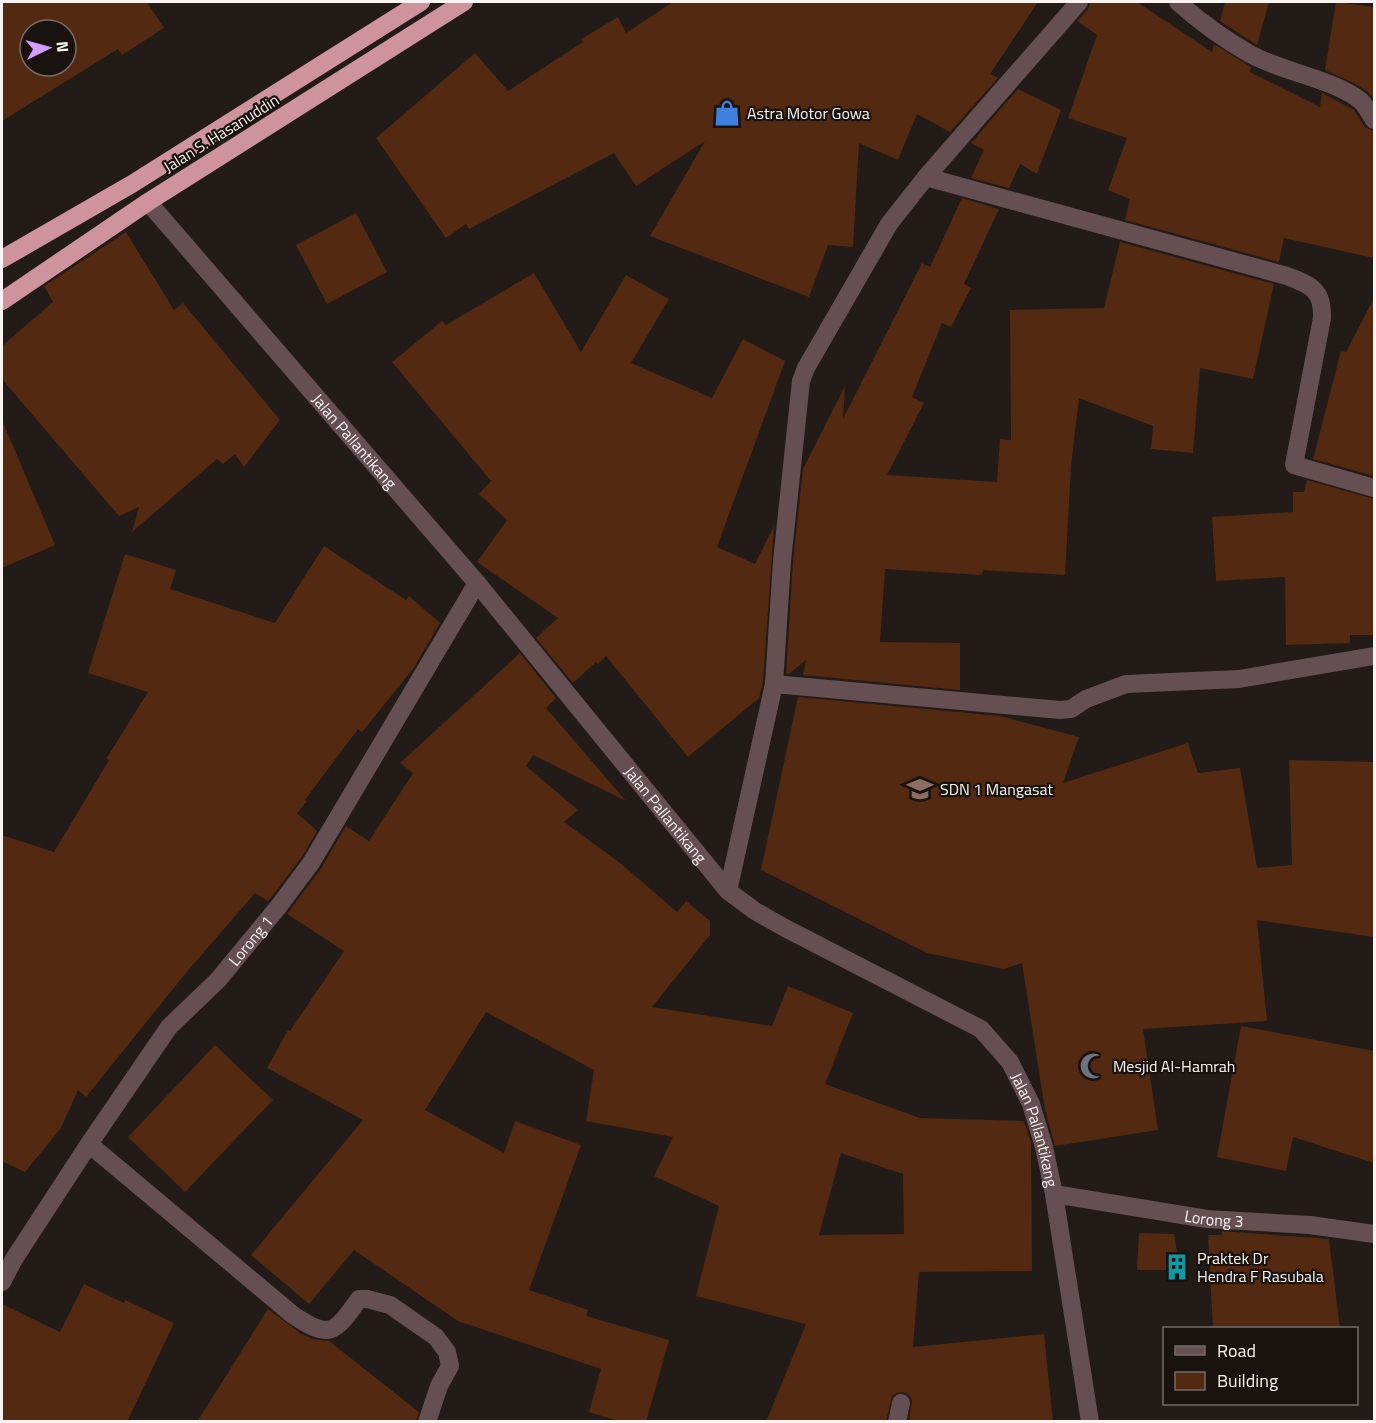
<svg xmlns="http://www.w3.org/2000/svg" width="1376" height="1423" font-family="'Titillium Web',sans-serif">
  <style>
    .building { fill: #532911; fill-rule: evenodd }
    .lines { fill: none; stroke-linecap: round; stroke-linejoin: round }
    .minor { stroke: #664f52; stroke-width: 18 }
    .highway { stroke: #ce939c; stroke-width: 18 }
    .labels { text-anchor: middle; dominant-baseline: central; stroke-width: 4.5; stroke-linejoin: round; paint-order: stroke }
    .poi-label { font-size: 16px; fill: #f9f4f1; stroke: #19120e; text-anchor: start }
    .street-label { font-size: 16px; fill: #f9f4f1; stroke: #19120e }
  </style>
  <rect width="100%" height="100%" fill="#231b17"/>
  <path class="building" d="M2,2H147L164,28L122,55L118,49L2,121ZM30,30H66V66H30Z
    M673,2H1038L990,74L998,78L950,132L917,114L898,160L859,143L853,247L828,245L809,297L650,236L705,141L636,186L614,153L469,229L466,224L446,238L376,138L475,53L508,91L583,42L581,39L618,17L626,33Z
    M1090,2H1137L1212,52L1214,44L1251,67L1250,72L1320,107L1322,93L1354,110L1365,127L1374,131V258L1284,238L1279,262L1125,220L1130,199L1108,190L1127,138L1068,118L1097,35L1077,21L1088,9Z
    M1225,2H1269L1257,45L1220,21Z
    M1336,2L1374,7V100L1368,92L1356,84L1325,70Z
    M1018,89L1061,110L1037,174L1020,164L1009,188L971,178L984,150L971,143Z
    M962,198L999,209L964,284L971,288L951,327L942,323L912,397L924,403L887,475L997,482L1000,439L1011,440L1010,310L1104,308L1120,242L1274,284L1253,379L1200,368L1193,453L1151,449L1153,426L1079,398L1071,466L1065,575L983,570L982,575L885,569L880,642L960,643V690L803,675L806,660L789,674H786L793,562L803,469L845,386L843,419L922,263L930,267Z
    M356,213L387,272L327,304L296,245Z
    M126,232L174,310L183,303L280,420L244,467L235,454L223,464L217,459L132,532L139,507L119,516L2,379V346L53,302L44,286Z
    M534,273L581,352L626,275L669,299L631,363L712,398L743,339L785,361L717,547L755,564L774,526L763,682L759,698L688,757L606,656L598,664L596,662L573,683L536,638L558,618L477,562L507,520L479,494L491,481L392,362L442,321L446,325Z
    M1374,298V476L1313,459L1341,351L1346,352Z
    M2,420L55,545L2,568Z
    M1307,480L1374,499V635H1350V643L1286,645L1285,577L1216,581L1212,517L1293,512V492H1304Z
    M324,546L406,600L409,596L440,623L413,669L362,732L358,729L305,800L307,801L297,813L317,831L302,857L270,899L268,901L255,893L185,974L86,1097L78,1090L61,1128L25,1172L2,1161V835L54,852L109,760L106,759L148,692L88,673L125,554L176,570L170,589L275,623Z
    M520,653L556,698L546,708L626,801L533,755L526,766L578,810L564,822L620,863L677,912L686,901L710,921V935L652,1007L772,1026L788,986L853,1013L825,1084L920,1118L1024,1121L1031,1143L1032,1271L919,1272L913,1347L1044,1334L1053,1422H909L912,1400L909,1395L903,1392L897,1393L892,1396L886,1422H766L806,1324L696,1296L719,1206L654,1176L673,1137L586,1121L594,1070L486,1012L425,1110L504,1153L515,1121L581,1145L529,1290L588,1310L586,1316L669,1340L646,1422H621L589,1412L601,1369L458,1321L354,1250L309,1304L251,1255L363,1120L267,1068L288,1030L290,1031L344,951L287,914L320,870L346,826L369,841L413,773L400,763ZM841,1153L903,1174L904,1234L819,1235Z
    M798,697L1000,716L1079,737L1063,783L1188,743L1198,773L1240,768L1257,868L1292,865L1289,760L1374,762V937L1257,920L1267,1021L1143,1029L1158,1130L1055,1146L1045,1110L1022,963L1004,969L927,953L761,870Z
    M1241,1026L1374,1051V1163L1293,1137L1286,1171L1217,1157Z
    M215,1045L273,1100L185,1192L128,1137Z
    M1221,1231L1329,1239L1340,1329H1213L1208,1235H1222Z
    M1139,1233L1174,1234L1180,1270H1137Z
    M84,1284L124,1303L125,1300L174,1323L127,1422H2V1304L60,1332Z
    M268,1309L300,1333L313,1339L329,1341L419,1412L416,1422H197Z"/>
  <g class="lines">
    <g class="minor">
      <path d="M1178,2C1199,21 1224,39 1250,54C1282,72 1334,79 1361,101C1366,106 1370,114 1374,120"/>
      <path d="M926,177L1287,276C1311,285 1323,290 1322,318L1294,465L1374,488"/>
      <path id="s1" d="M148,202L477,583L728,891L755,911L785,928L981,1029L1010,1062L1031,1104L1044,1147L1054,1194L1090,1422"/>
      <path d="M774,684L1060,710L1071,709L1086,699L1126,684L1239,679L1374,656"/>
      <path d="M728,891L774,684L782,561L801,381L806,368L889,224L926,177L1079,2"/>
      <path d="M89,1144L293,1315C330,1340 335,1333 359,1299H367L390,1305L436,1337L447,1352L450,1366L439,1386L427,1422"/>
      <path id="s2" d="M1054,1194L1207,1219L1310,1225L1374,1234"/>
      <path id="s3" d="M2,1282L14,1259L89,1144L169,1027L218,980L279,906L311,863L477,583"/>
      <path d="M897,1422L901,1403"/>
    </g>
    <path class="highway" d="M2,259L132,184L421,2
      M2,301L148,202L464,2"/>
  </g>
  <defs>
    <g id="shop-bare" transform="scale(2.07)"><path d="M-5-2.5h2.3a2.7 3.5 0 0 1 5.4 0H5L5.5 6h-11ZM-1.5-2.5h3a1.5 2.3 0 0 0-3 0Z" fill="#3f7fe0" stroke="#19120e" stroke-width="2.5" paint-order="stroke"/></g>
    <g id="school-bare" transform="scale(2.07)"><path d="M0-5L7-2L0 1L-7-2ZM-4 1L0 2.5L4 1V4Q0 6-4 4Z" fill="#8d6e63" stroke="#19120e" stroke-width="2.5" paint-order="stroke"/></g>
    <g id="mosque-bare" transform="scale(2.07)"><path d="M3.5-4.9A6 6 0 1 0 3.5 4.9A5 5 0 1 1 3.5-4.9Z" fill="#6b7280" stroke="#19120e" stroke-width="2.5" paint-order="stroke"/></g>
    <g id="building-bare" transform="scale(2.07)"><path d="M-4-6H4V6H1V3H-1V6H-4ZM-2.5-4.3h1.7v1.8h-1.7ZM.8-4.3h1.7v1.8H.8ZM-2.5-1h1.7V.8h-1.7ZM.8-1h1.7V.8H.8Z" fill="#0f9aa8" stroke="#19120e" stroke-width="2.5" paint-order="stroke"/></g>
  </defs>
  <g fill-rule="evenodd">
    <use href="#shop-bare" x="727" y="113"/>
    <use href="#school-bare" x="920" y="789"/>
    <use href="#mosque-bare" x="1093" y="1066"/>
    <use href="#building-bare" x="1177" y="1267"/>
  </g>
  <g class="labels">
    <g class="poi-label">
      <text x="747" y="113">Astra Motor Gowa</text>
      <text x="940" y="789">SDN 1 Mangasat</text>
      <text x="1113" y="1066">Mesjid Al-Hamrah</text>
      <text x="1197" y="1258">Praktek Dr<tspan x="1197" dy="18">Hendra F Rasubala</tspan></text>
    </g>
    <g class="street-label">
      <text transform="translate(221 133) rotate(-32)">Jalan S. Hasanuddin</text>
      <text stroke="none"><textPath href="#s1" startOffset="316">Jalan Pallantikang</textPath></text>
      <text stroke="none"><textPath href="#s1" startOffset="802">Jalan Pallantikang</textPath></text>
      <text stroke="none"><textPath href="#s3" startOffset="424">Lorong 1</textPath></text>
      <text stroke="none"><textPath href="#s1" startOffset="1306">Jalan Pallantikang</textPath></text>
      <text stroke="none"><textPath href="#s2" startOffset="162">Lorong 3</textPath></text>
    </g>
  </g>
  <rect width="1376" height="1423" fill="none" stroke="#f9f4f1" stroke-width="6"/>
  <rect x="1163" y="1327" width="195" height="78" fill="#19120e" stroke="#736c69" stroke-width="1.5"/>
  <rect x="1175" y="1346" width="30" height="9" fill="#664f52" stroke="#736c69" stroke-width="1.5"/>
  <text x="1217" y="1357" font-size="18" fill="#f9f4f1">Road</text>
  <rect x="1175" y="1372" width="30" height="18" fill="#532911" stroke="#736c69" stroke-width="1.5"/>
  <text x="1217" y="1387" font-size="18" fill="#f9f4f1">Building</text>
  <g transform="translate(48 48) rotate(85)"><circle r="28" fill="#19120e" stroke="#736c69" stroke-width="1.5"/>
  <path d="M0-4.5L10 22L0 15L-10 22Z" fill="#d29dfd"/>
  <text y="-9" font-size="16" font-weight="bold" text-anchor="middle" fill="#f9f4f1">N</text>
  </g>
</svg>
